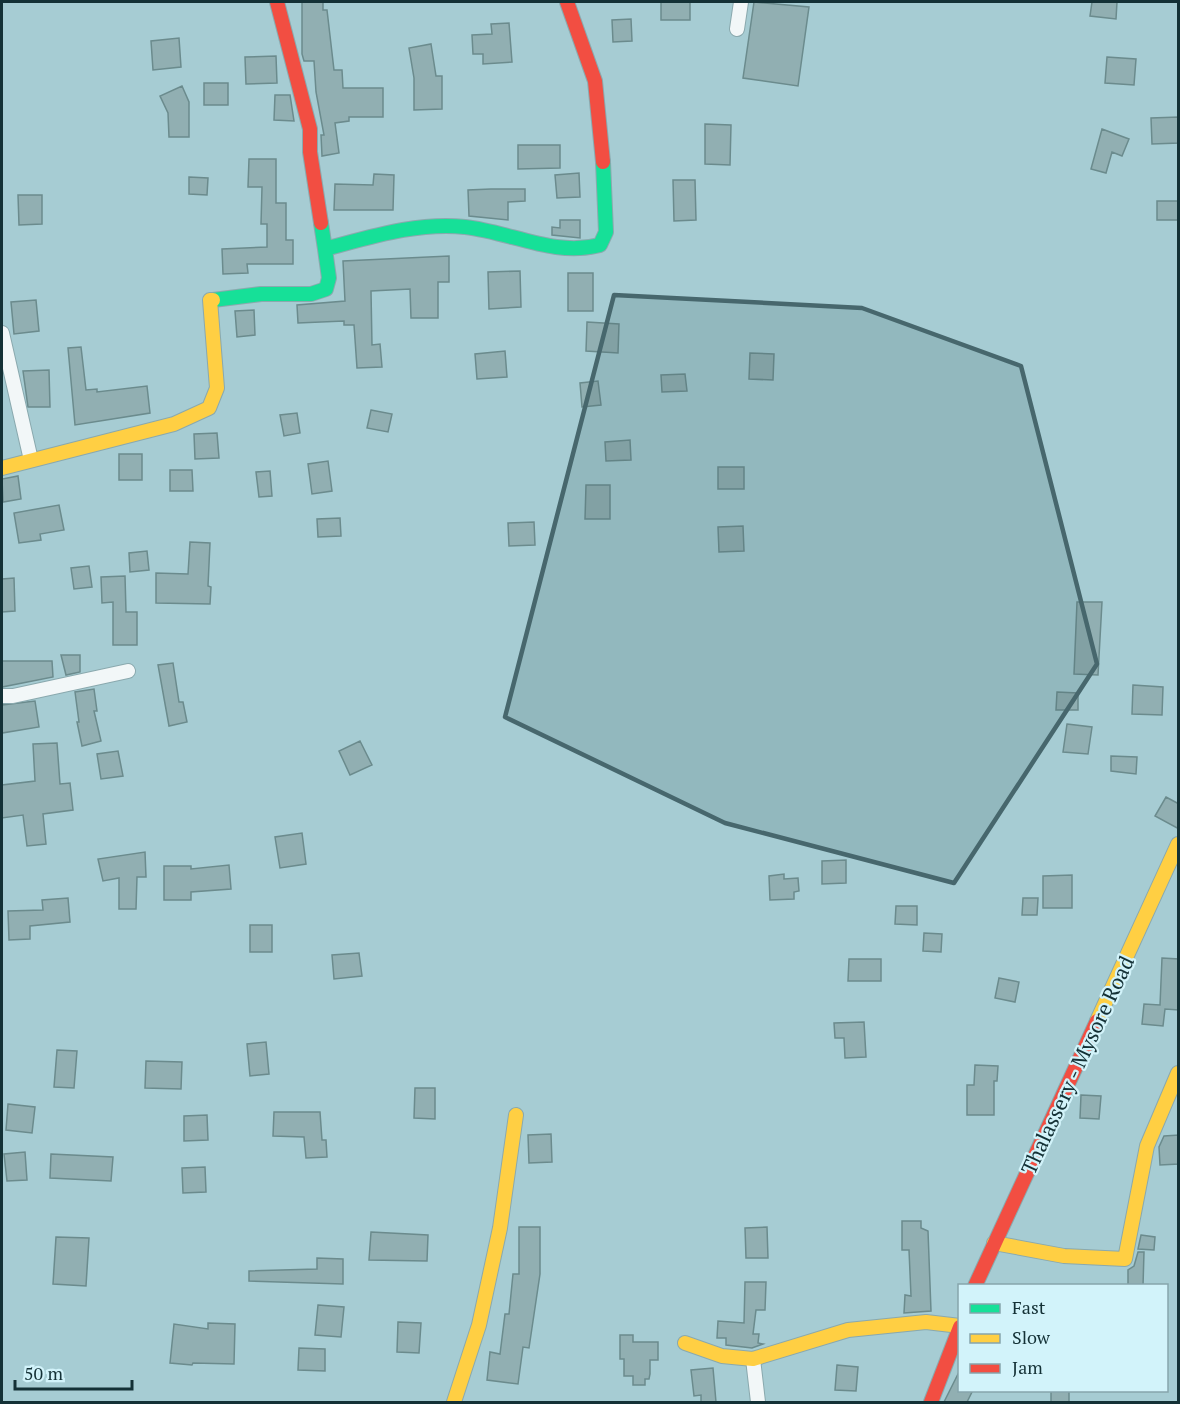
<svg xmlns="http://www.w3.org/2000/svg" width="1180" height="1404" font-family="'PT Serif',serif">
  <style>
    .building { fill: #91afb2; stroke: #6b8b8d; stroke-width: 1.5 }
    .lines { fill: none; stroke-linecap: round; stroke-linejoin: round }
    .street-casing { stroke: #8aa9ae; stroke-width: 16 }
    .fast-casing { stroke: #8aa9ae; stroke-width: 16 }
    .slow-casing { stroke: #8aa9ae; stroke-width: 16 }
    .jam-casing { stroke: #8aa9ae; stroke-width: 16 }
    .street { stroke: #f2f7f8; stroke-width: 14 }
    .fast { stroke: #16e098; stroke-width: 14 }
    .slow { stroke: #ffcf43; stroke-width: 14 }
    .jam { stroke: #f24e42; stroke-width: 14 }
    .marked { fill: #47676d; fill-opacity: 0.2; stroke: #47676d; stroke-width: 4.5; stroke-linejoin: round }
    .labels { text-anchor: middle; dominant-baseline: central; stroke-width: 4.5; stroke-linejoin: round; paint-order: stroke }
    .street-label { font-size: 21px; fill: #143136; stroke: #d2f3fa }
  </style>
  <rect width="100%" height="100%" fill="#a6ccd3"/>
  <path class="building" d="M302,2H323V10H327L334,70H342L343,88H383V117H349V121L335,123L339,153L322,156L321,135H324L316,92L314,61H304L302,54Z
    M661,2H690V20H661Z
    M754,2L809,7L798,86L743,78Z
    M1092,2H1117L1116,19L1090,16Z
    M631,19L632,41L613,42L612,20Z
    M509,23L512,62L483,64V54H473L472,35L492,34L491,24Z
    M179,38L181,67L153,70L151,41Z
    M431,44L436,76H442V109L414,110V78L409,48Z
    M276,56L277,83L246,84L245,57Z
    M1107,57L1136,59L1134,85L1105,83Z
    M204,83H228V105H204Z
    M182,86L189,102V137H169L168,113L160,96Z
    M275,95H290L294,121L274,120Z
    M1179,117V143L1152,144L1151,118Z
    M705,124L731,125L730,165L705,164Z
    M1102,129L1129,139L1122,156L1112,152L1106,173L1091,169Z
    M518,145H560V168L518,169Z
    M249,159H276V203H286V240H293V264H247L248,273L223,274L222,249L267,247V224H261L262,187H248Z
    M579,173L580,197L557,198L555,175Z
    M374,174L394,175L393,210H334L335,184L373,185Z
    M189,177L208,178L207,195L189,194Z
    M673,180H695L696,220L674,221Z
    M491,189H525V201L508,202V220L469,216L468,190Z
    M18,195H42V224L19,225Z
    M1157,201H1178V220H1157Z
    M560,220H580V238L552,235V227L560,228Z
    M449,256V282H438V318H411L410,289L371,291L372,345L380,344L382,367L357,368L354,325H344V321L298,323L297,305L345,301L343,261Z
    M520,271L521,307L489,309L488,272Z
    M568,273H593V311H568Z
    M36,300L39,331L14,334L11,302Z
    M254,310L255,335L237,337L235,311Z
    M587,322L619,324L618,353L586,351Z
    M81,347L86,390L97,389V392L147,386L150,413L75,425L68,348Z
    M505,351L507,377L477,379L475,354Z
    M750,353L774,354L773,380L749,379Z
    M49,370L50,407H28L23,371Z
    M685,374L687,391L662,392L661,375Z
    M598,381L601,405L582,407L580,383Z
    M371,410L392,414L388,432L367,428Z
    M297,413L300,433L284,436L280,415Z
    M217,433L219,458L195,459L194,434Z
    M630,440L631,460L606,461L605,442Z
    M119,454H142V480H119Z
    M328,461L332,491L312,494L308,464Z
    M718,467H744V489H718Z
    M170,470H192L193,491H170Z
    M270,471L272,496L259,497L256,472Z
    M18,476L21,499L3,502L2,479Z
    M586,485H610V519H585Z
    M59,505L64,530L40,534L41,540L19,543L14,513Z
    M340,518L341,536L318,537L317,519Z
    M534,522L535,545L509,546L508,523Z
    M743,526L744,551L719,552L718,527Z
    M190,542L210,543L208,586L211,587L210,604L156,603V573L188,574Z
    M147,551L149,570L130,572L129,553Z
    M89,566L92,587L74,589L71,568Z
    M125,576L126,612H137V645H113V602L102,603L101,577Z
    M14,578L15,611L2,612V579Z
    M1077,602H1102L1098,675L1074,674Z
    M61,655H80V672L66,675Z
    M2,661H52L53,677L2,687Z
    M173,663L179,702H183L187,722L169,726L158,665Z
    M1133,685L1163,687L1162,715L1132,714Z
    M94,689L97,711H94L101,741L82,746L77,722H79L75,692Z
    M1057,692L1078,693V710H1056Z
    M35,701L39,727L2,733V705Z
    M1067,724L1092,727L1088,754L1063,752Z
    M360,741L372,765L350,775L339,751Z
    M57,743L60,784L70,783L73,810L43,814L46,844L27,846L23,815L2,818V785L35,781L33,744Z
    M118,751L123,776L101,779L97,754Z
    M1111,756L1137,757L1136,774L1111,771Z
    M1166,797L1179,804V829L1155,816Z
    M302,833L306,864L280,868L275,837Z
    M145,852L146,877H137L136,909H119V878L103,881L98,859Z
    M846,860V883L822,884V861Z
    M229,865L231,889L191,892V900H164V866H191V869Z
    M784,874V879L798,878L799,891L794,892V899L770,900L769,876Z
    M1072,875V908H1043V876Z
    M68,898L70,922L30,926V939L9,940L8,911L43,910L42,900Z
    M1023,898H1038L1037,915H1022Z
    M896,906H917V925L895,924Z
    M250,925H272V952H250Z
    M924,933L942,934L941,952L923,951Z
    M359,953L362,976L334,979L332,955Z
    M1162,958L1179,959V1010L1165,1009L1163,1026L1142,1024L1144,1004L1160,1005Z
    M849,959H881V981H848Z
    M999,978L1019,982L1015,1002L995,998Z
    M864,1022L866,1057L845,1058L844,1038H835L834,1023Z
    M266,1042L269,1074L250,1076L247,1044Z
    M57,1050L77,1051L74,1088L54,1087Z
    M146,1061L182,1062L181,1089L145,1088Z
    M975,1065L998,1066L997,1081H994V1115H967V1085H974Z
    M415,1088H435V1119L414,1118Z
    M1081,1095L1101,1096L1099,1119L1080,1118Z
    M8,1104L35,1107L32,1133L6,1130Z
    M274,1112H320L322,1140H326L327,1157L306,1158L304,1137L273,1136Z
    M207,1115L208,1140L184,1141V1116Z
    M551,1134L552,1162L529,1163L528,1135Z
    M1179,1135V1164L1160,1165L1159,1147L1164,1136Z
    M25,1152L27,1180L7,1181L4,1154Z
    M51,1154L113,1157L111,1181L50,1178Z
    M205,1167L206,1192L183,1193L182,1168Z
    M902,1221H921V1228L928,1231L931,1311L904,1313L905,1295L911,1296L909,1250H902Z
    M519,1227H540V1274L529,1348L523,1347L518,1384L487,1380L490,1352L500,1354L505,1314H509L513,1274H519Z
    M767,1227L768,1258H746L745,1228Z
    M371,1232L428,1235L427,1261L369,1260Z
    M1141,1235L1155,1237L1154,1250L1138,1249Z
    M56,1237L89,1238L86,1286L53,1284Z
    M1138,1252H1144L1143,1286H1128V1270L1134,1266Z
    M317,1258L343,1259V1284L249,1281V1271L317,1269Z
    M745,1282H766L765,1310H756L753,1334H759L758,1343L763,1344L752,1348L726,1345V1338H717L718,1321L744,1323Z
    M318,1305L344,1307L341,1337L315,1335Z
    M398,1322L421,1323L419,1353L397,1352Z
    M208,1323L235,1324L234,1364L193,1363L192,1365L170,1363L174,1324L208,1329Z
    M620,1335H633V1342H658V1360H650V1374L649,1379H645V1385H633V1376H624V1359H620Z
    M299,1348L325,1349V1371L298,1370Z
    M837,1365L858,1367L856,1391L835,1390Z
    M713,1368L716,1402H701V1395L694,1396L691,1370Z
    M960,1370V1390H973L967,1402H944Z
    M1051,1390H1069V1402H1051Z"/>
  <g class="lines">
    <g class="street-casing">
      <path id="street" d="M737,29L741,2
        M2,333L31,460
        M2,696H13L128,671
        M753,1359L758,1402"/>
    </g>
    <g class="fast-casing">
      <path id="fast" d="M321,223L325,249C371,237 417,222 465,227C511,232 554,257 600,245L606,232L603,162
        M213,300L261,294H311L326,289L329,278L325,249"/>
    </g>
    <g class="slow-casing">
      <path id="slow" d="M2,468L174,424L209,408L217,388L210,300H213
        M1097,1021L1178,844
        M994,1243L1064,1256L1125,1259L1147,1146L1178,1073
        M685,1343L722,1356L753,1359L848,1330L926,1322L960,1326
        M454,1402L479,1325L500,1228L516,1115"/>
    </g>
    <g class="jam-casing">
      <path id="jam" d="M277,2L310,129V152L321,223
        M567,2L595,81L603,162
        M975,1286L1097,1021
        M931,1402L960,1327"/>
    </g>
    <use href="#street" class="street"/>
    <use href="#fast" class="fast"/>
    <use href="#slow" class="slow"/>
    <use href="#jam" class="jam"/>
  </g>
  <path class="marked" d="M614,295L862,308L1021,366L1097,664L954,883L725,823L505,717Z"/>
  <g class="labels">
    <g class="street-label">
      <text transform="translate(1077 1065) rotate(-65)">Thalassery - Mysore Road</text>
    </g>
  </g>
  <rect width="1180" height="1404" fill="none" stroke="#143136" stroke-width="6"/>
  <rect x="958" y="1284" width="210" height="108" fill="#d2f3fa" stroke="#86a5ac" stroke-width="1.5"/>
  <rect x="970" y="1304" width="30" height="9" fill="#16e098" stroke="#86a5ac" stroke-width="1.5"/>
  <text x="1012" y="1314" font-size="18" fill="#143136">Fast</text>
  <rect x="970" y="1334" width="30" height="9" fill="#ffcf43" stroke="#86a5ac" stroke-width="1.5"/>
  <text x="1012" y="1344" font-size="18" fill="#143136">Slow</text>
  <rect x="970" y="1364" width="30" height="9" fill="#f24e42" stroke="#86a5ac" stroke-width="1.5"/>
  <text x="1012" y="1374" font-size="18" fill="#143136">Jam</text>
  <path d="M15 1380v9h117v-9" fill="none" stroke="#143136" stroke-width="3"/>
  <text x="24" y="1380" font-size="18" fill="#143136" stroke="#d2f3fa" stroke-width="4.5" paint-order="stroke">50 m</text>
</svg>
